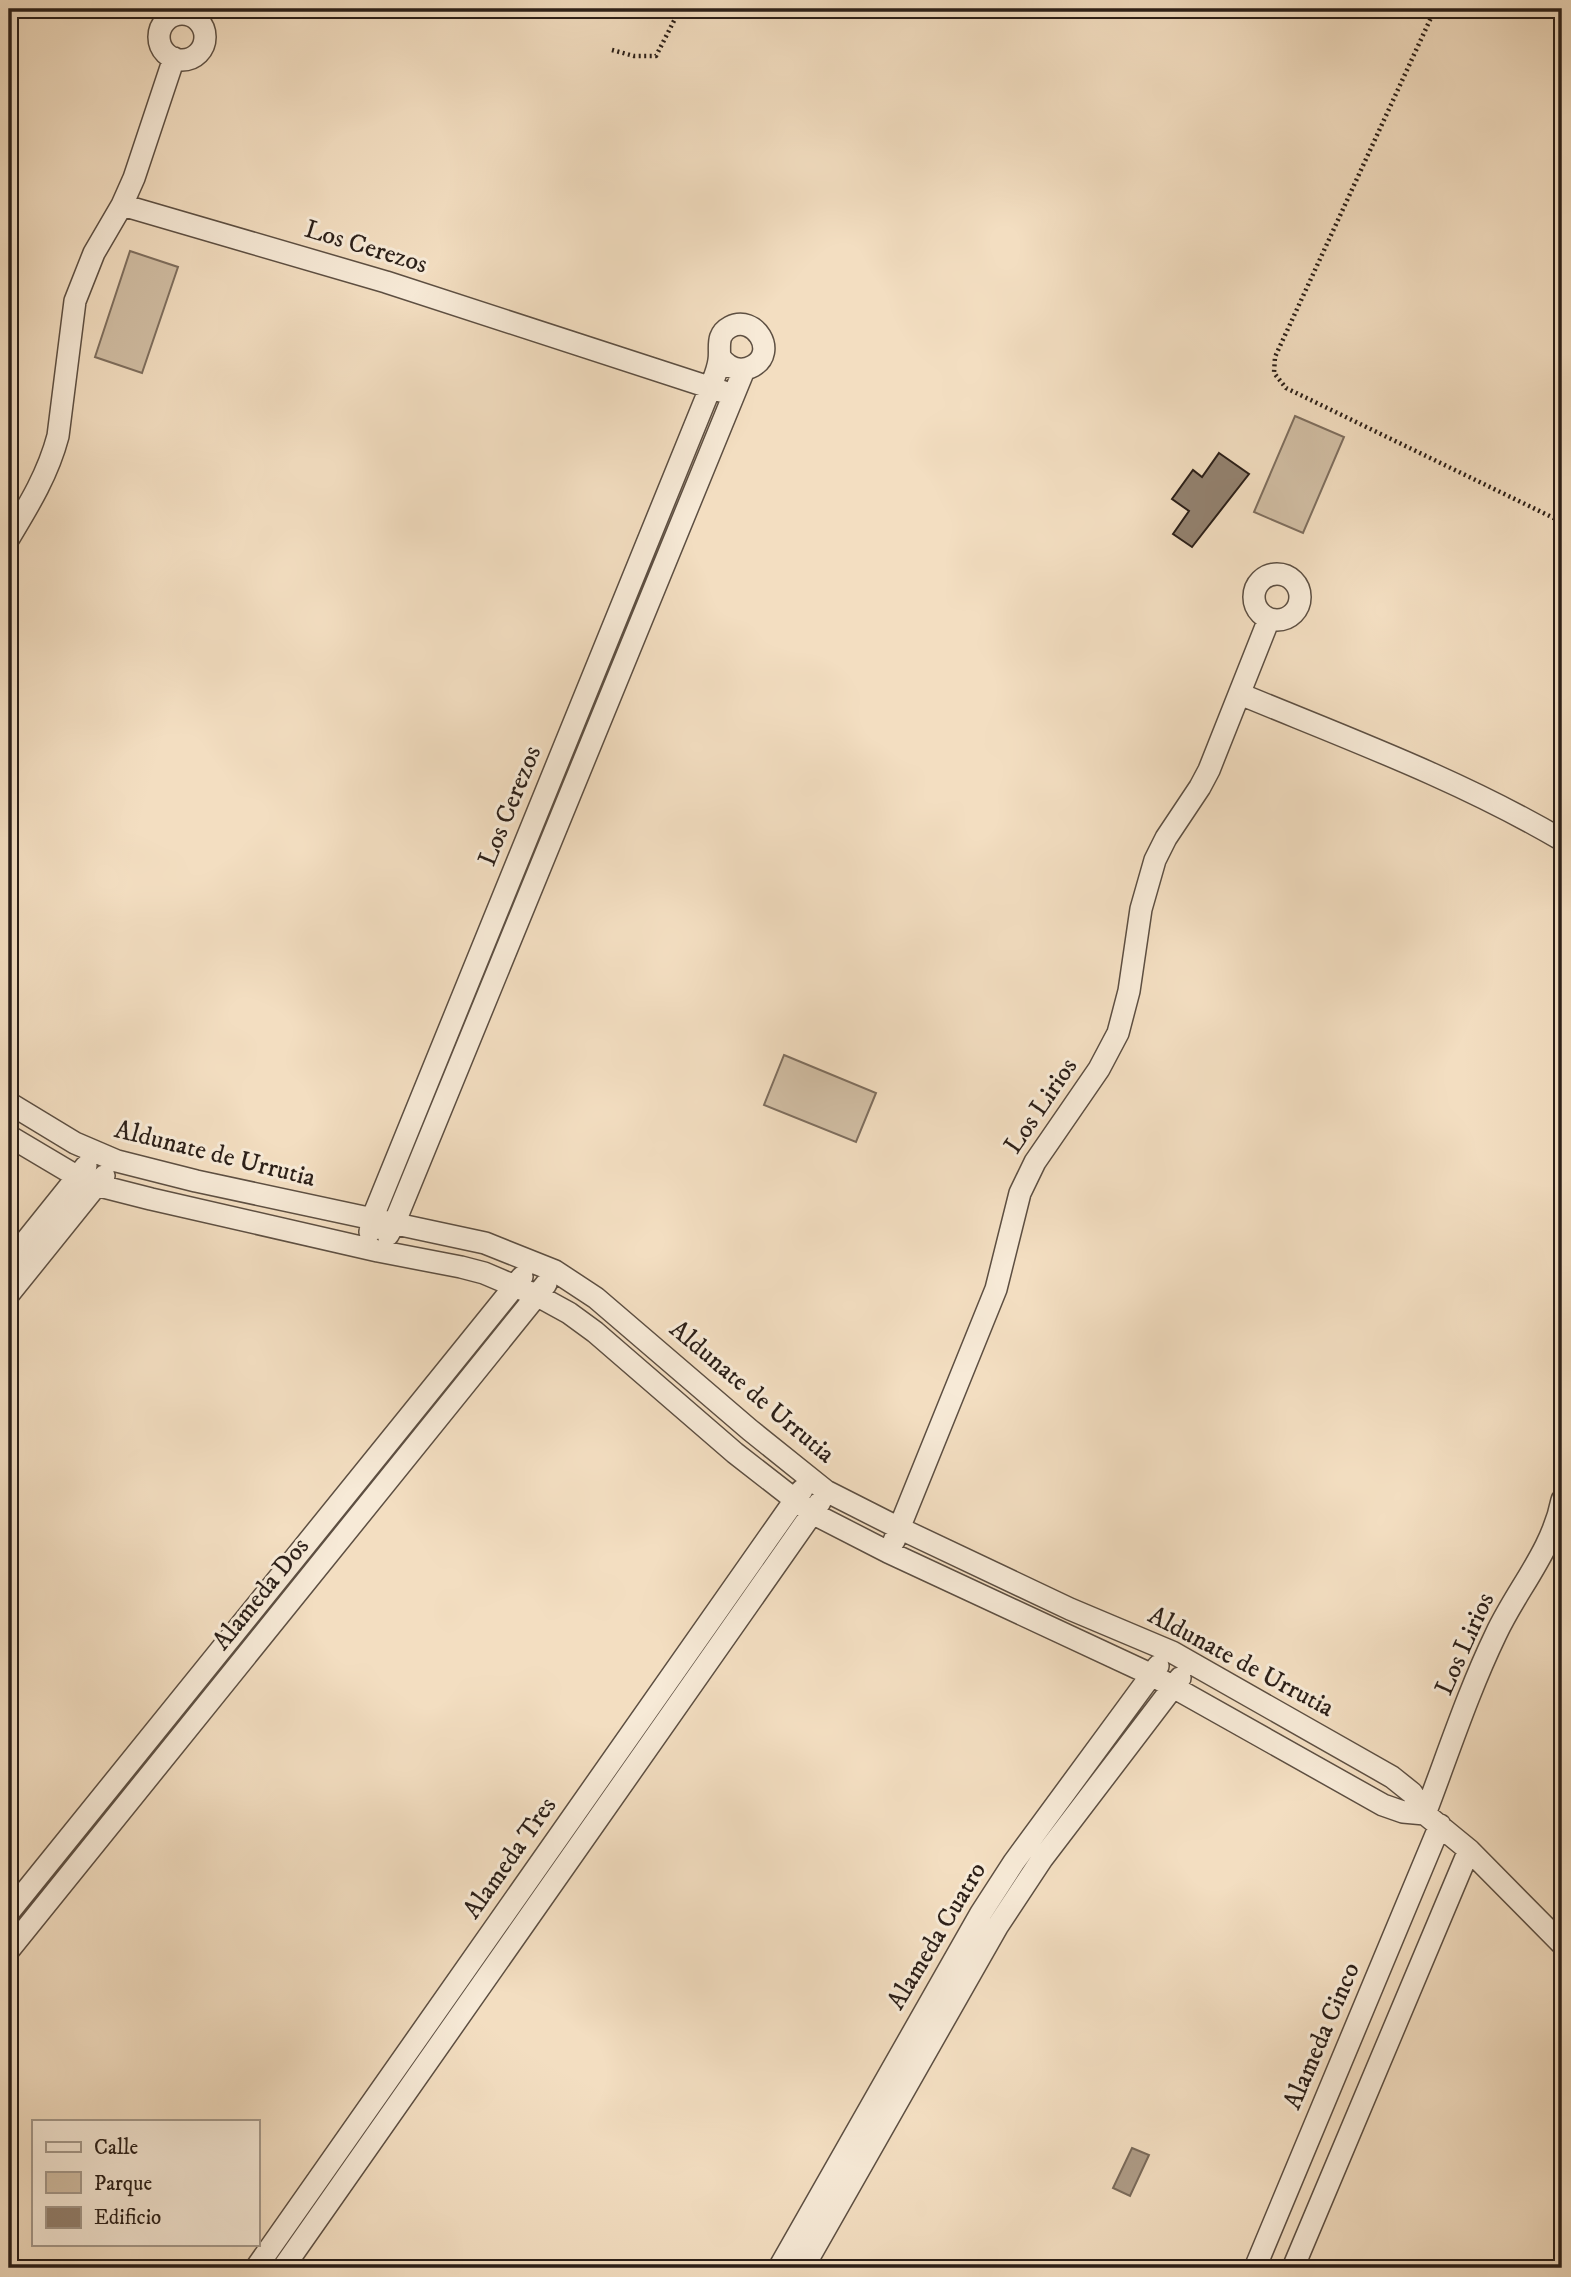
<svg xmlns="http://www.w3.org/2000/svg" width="1571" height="2277" font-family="'IM FELL DW Pica',serif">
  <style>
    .green { fill: #d1bea4; stroke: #7e6e5e; stroke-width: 2 }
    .water { fill: #af9d88; stroke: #7a6b5b; stroke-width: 2 }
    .building { fill: #938270; stroke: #2b1f18; stroke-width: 2 }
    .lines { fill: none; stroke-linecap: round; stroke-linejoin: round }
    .street-casing { stroke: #5d4f42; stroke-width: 24 }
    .path { stroke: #2b1f18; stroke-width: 4.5; stroke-dasharray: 2 3.5; stroke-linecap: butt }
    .street { stroke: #f7ead7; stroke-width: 21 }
    .labels { text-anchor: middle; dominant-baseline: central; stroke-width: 6; stroke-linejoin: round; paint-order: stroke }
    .street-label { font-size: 26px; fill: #2b1f18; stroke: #f7ead7 }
  </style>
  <rect width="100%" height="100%" fill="#f3dec1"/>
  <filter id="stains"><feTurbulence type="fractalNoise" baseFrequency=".00286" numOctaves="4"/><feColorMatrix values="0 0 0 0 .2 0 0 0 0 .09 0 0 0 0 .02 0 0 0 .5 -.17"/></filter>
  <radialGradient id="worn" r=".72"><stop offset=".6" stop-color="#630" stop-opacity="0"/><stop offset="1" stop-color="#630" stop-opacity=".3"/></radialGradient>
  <path class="green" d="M130,251L178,267L142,373L95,357Z
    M1295,416L1344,437L1303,533L1254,512Z
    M784,1055L876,1093L856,1142L764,1105Z"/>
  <path class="water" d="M1132,2148L1149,2155L1130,2196L1113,2188Z"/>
  <path class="building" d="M1219,453L1249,474L1192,547L1173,534L1189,511L1172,499L1193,470L1202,477Z"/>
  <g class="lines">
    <g class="street-casing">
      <path id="street" d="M159 37a23 23 0 1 1 46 0a23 23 0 1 1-46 0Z
        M122,205L386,282L724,392
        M9,538C29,505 48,474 58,436L75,301L94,253L122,205L134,178L174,58
        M1254 597a23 23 0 1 1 46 0a23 23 0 1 1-46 0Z
        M1240,694C1349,739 1460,780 1562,840
        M9,1103L75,1143L117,1161L196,1181L485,1243L555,1271L596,1298L750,1430L826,1491L899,1528L1070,1609L1172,1652L1392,1777L1412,1793L1425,1814L1469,1850L1562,1944
        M9,1136L78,1177L96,1185L151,1199L378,1251L461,1267L484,1273L538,1296L569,1313L595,1332L735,1453L812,1513L888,1552L1150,1674L1383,1805L1403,1812L1425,1814
        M370,1232L372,1219L711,386C714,378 718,369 719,360C721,348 715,335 730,327C755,314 778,352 753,366C740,373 728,368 720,357
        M388,1235L394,1224L744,370
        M9,1262L86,1166
        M9,1294L104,1176
        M894,1541L996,1289L1020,1193L1035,1162L1099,1069L1118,1033L1129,991L1141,909L1155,860L1166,838L1200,787L1209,770L1269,619
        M1425,1814C1448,1754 1468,1692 1496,1634C1517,1589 1552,1551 1562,1500
        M9,1912L522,1277
        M9,1950L546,1284
        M256,2268L802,1490
        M283,2268L820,1502
        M779,2268L981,1913L1014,1862L1158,1666
        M803,2268L997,1927L1042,1859L1180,1678
        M1255,2268L1440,1825
        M1293,2268L1469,1850"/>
    </g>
    <path class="path" d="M1435,9L1275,357L1274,373L1286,388L1562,522
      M612,50L634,56H656L680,9"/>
    <use href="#street" class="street"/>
  </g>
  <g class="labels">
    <g class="street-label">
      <text transform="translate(366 247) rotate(17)">Los Cerezos</text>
      <text transform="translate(510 806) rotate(-68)">Los Cerezos</text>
      <text transform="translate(1041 1106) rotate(-56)">Los Lirios</text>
      <text transform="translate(215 1154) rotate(14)">Aldunate de Urrutia</text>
      <text transform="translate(752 1392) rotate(40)">Aldunate de Urrutia</text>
      <text transform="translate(261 1594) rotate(-51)">Alameda Dos</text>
      <text transform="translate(1465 1644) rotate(-66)">Los Lirios</text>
      <text transform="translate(1241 1662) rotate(28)">Aldunate de Urrutia</text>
      <text transform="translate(510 1858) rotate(-55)">Alameda Tres</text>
      <text transform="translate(937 1936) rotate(-59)">Alameda Cuatro</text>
      <text transform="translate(1322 2036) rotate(-67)">Alameda Cinco</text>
    </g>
  </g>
  <rect width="1571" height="2277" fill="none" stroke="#f3dec1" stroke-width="35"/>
  <rect x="10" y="10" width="1550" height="2256" fill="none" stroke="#2b1f18" stroke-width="3.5"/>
  <rect x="18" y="18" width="1536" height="2242" fill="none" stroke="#2b1f18" stroke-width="2"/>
  <rect x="32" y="2120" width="228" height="126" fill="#f7ead7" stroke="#a5998b" stroke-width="2"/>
  <rect x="46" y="2142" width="35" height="10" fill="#f7ead7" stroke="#a5998b" stroke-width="2"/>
  <text x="94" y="2154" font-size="21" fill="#2b1f18">Calle</text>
  <rect x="46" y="2172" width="35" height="21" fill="#d1bea4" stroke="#a5998b" stroke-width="2"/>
  <text x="94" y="2190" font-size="21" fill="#2b1f18">Parque</text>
  <rect x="46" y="2207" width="35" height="21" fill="#938270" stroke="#a5998b" stroke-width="2"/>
  <text x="94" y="2224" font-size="21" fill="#2b1f18">Edificio</text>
  <rect width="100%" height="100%" filter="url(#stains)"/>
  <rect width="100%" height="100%" fill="url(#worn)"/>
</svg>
